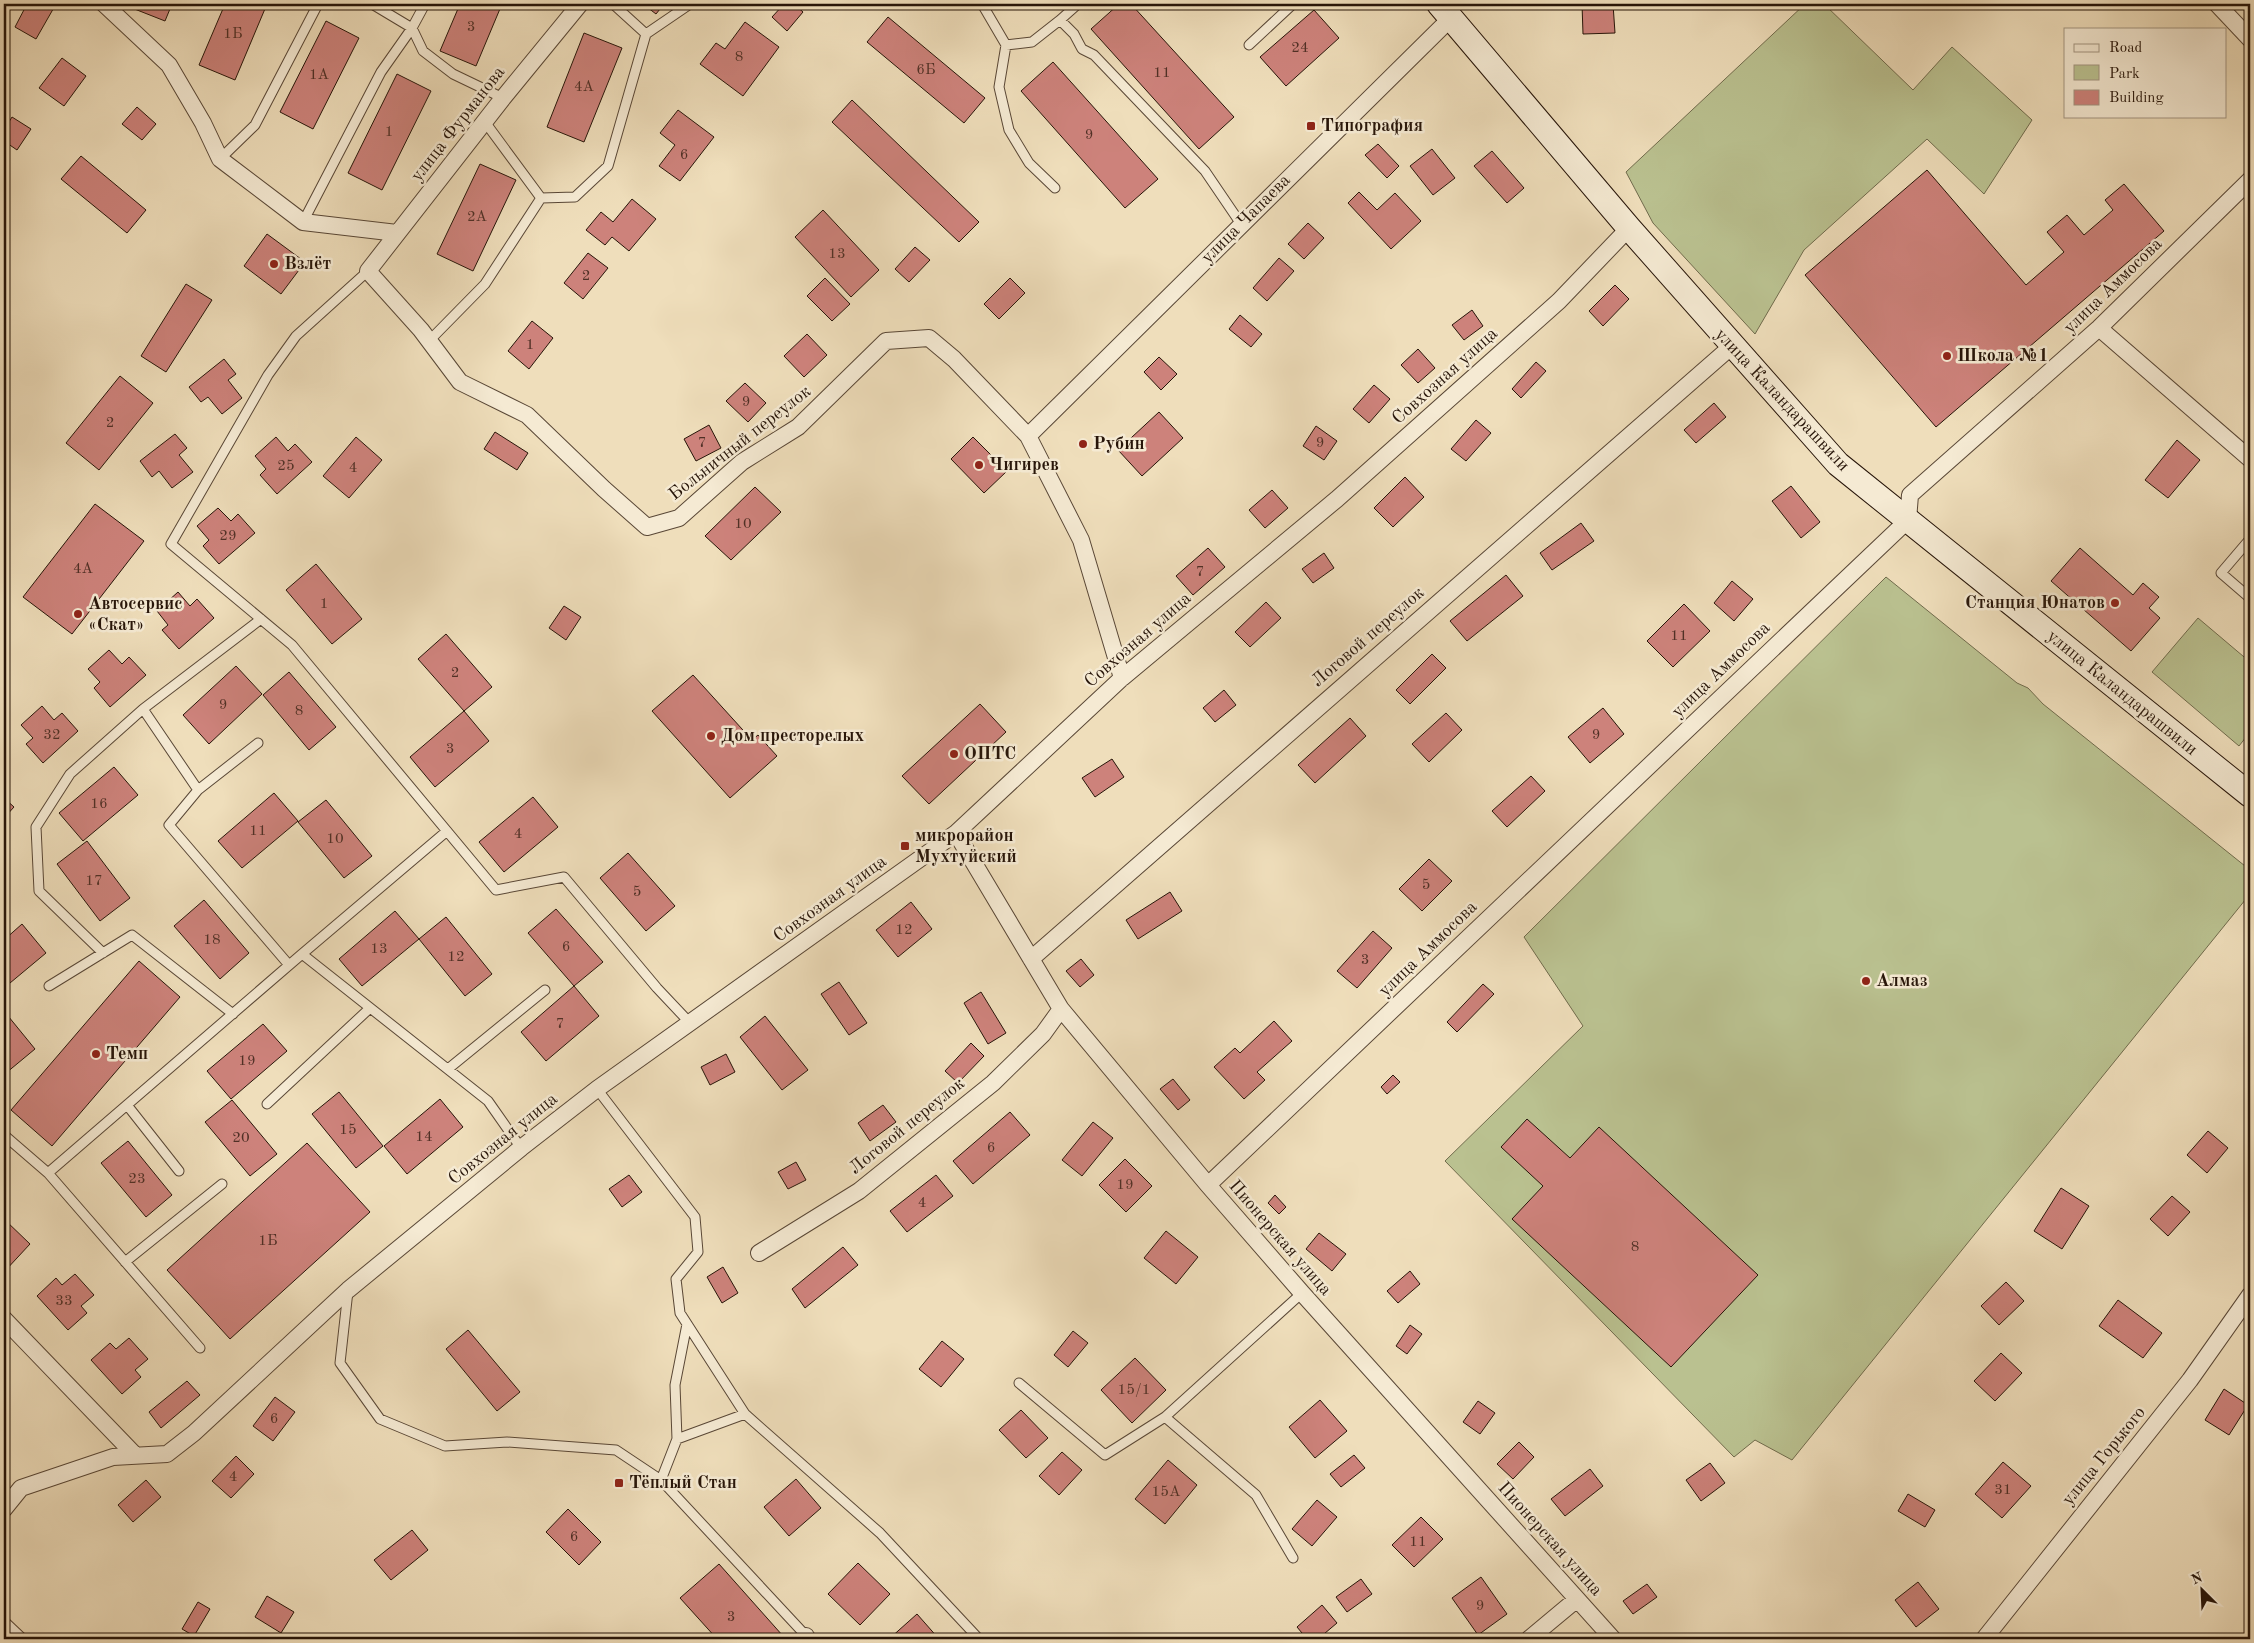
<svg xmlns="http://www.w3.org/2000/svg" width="2254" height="1643" font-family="'Old Standard TT',serif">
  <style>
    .green { fill: #bac190; stroke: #706b4c }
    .building { fill: #cd827b; stroke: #271509 }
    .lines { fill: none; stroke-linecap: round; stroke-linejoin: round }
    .lane-casing { stroke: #594736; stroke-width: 11 }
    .street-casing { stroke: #594736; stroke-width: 18 }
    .secondary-casing { stroke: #271509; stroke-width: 26 }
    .lane { stroke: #f5ead3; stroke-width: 9 }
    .street { stroke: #f5ead3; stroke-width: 16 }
    .secondary { stroke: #f5ead3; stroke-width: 24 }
    .poi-dot { fill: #8f2418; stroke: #f5ead3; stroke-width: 2 }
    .labels { text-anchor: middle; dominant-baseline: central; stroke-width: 5; stroke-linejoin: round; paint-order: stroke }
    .number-label { font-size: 15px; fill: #503026 }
    .street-label { font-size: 18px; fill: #271509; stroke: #f5ead3 }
    .poi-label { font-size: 18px; font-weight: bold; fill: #271509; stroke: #f5ead3; text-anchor: start }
  </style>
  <rect width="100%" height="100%" fill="#efdebb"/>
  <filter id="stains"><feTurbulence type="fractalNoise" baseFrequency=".004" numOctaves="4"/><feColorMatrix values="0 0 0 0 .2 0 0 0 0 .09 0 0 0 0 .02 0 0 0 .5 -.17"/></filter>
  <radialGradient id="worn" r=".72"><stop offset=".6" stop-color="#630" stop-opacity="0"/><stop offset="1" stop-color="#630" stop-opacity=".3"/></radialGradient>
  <path class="green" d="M1805,4H1824L1913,90L1952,47L2032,120L1984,194L1927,139L1804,250L1755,334L1653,223L1626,172Z
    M1886,577L2017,683L2028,688L2043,704L2250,870V894L1792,1460L1755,1440L1734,1457L1445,1161L1583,1026L1524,937Z
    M2198,618L2250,662V732L2239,746L2152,672Z"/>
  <path class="building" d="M27,4H56L36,39L15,27Z
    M133,4H172L165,21L132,8Z
    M225,4H267L235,80L199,65Z
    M460,4H502L476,66L440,51Z
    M643,4H664L656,14Z
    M784,4H794L803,12L787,31L772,17Z
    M1119,4H1131L1234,117L1199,149L1091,29Z
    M1582,4H1613L1615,33L1583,34Z
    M1314,10L1339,38L1286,86L1260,57Z
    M888,17L985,98L964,123L867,42Z
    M326,21L359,38L313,129L280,112Z
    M745,22L779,47L743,96L700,64L716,43L725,49Z
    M584,33L622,48L584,142L547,127Z
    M62,58L86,76L64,106L39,88Z
    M1053,62L1158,179L1125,208L1021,91Z
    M397,74L431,91L382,190L348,173Z
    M852,100L979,222L959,242L832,122Z
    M137,107L156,124L142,140L122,124Z
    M678,110L714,137L680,181L659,166L675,145L660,133Z
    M12,117L31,129L17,150L4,141V130Z
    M1378,144L1399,166L1387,178L1365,155Z
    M1432,149L1455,178L1433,195L1410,166Z
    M1492,151L1524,188L1507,203L1474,166Z
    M81,156L146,210L127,233L61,179Z
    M480,164L516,180L473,271L437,254Z
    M1927,170L2026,285L2064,252L2047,232L2067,215L2084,235L2113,210L2105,200L2124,184L2164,231L1936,427L1805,275Z
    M1359,192L1377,210L1395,193L1421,221L1391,249L1348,203Z
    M632,199L656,219L629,251L612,237L605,245L586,230L601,212L613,222Z
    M823,210L879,270L851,297L795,237Z
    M1308,223L1324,238L1304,259L1288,244Z
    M267,234L305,262L281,294L244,266Z
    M915,247L930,260L909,282L895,269Z
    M588,253L608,268L583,299L564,283Z
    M1279,258L1294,271L1267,301L1253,288Z
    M825,278L850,304L832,321L807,296Z
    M1010,278L1025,293L999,319L984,304Z
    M186,284L212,300L166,372L141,356Z
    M1615,285L1629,299L1603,326L1589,311Z
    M1472,310L1483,326L1464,340L1452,325Z
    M1240,315L1262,334L1251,347L1229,329Z
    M532,321L553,338L529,369L508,351Z
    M807,334L827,355L804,377L784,356Z
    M1418,349L1435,368L1418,383L1401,365Z
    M1159,357L1177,374L1161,390L1144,372Z
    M224,359L236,374L228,380L242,398L222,414L208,397L201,402L189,387Z
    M1536,362L1546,371L1521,398L1512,389Z
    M120,376L153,403L99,470L66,443Z
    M745,383L766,403L748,422L726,401Z
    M1374,385L1390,399L1369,423L1353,409Z
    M1714,403L1726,417L1696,443L1684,430Z
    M1159,412L1183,438L1142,476L1118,450Z
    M1476,420L1491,433L1466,461L1451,449Z
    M709,425L721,448L696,461L684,439Z
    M1316,426L1337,441L1324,460L1303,446Z
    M495,432L528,453L517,470L484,449Z
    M175,434L187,448L179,455L193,472L172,488L159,471L152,477L140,461Z
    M276,437L288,451L295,444L312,462L277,494L260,475L266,469L255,456Z
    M356,437L382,460L349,498L323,476Z
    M973,437L1007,471L984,493L951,459Z
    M2177,440L2200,460L2168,498L2145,480Z
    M1405,477L1424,497L1393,527L1374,508Z
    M1791,486L1820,522L1801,538L1772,501Z
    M755,487L781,512L731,560L705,536Z
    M1272,490L1288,508L1265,528L1249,510Z
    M95,504L144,541L72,634L23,597Z
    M218,508L231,521L238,514L255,533L219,564L203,546L209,540L197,526Z
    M1581,523L1594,541L1552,570L1540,553Z
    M1208,548L1225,567L1193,595L1176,576Z
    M2080,548L2133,595L2143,583L2159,597L2149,608L2160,618L2131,651L2051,581Z
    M1324,553L1334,568L1313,583L1302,569Z
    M316,564L362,619L332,644L286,590Z
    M1506,575L1523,596L1467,641L1450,621Z
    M1732,581L1753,599L1734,621L1714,603Z
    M178,592L190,606L197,599L214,618L179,649L162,630L168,625L157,611Z
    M1266,602L1281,618L1250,647L1235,632Z
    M1684,604L1710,631L1673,667L1647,641Z
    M564,606L581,617L566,640L549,628Z
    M446,634L492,687L464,711L418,659Z
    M109,650L122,664L129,657L146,675L110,707L94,688L100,682L88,669Z
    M1432,654L1446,668L1410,704L1396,690Z
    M236,666L262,694L209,744L183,715Z
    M289,672L336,727L309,750L263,695Z
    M693,675L752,740L758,735L777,756L730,798L652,711Z
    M1224,690L1236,705L1215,722L1203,708Z
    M980,704L1006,732L929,804L902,776Z
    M42,706L54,720L62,713L78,731L43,763L26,744L33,738L21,725Z
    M1603,708L1624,734L1590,763L1568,737Z
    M464,711L489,741L435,787L410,757Z
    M1446,713L1462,730L1429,762L1412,744Z
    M1350,718L1366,736L1315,783L1298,765Z
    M1112,759L1124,777L1095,797L1082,778Z
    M114,767L138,795L83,841L59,813Z
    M1531,776L1545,791L1507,827L1492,811Z
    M274,793L298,821L242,868L218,841Z
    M533,797L558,827L504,872L479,842Z
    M4,798L14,807L4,818Z
    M326,800L372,856L344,878L298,822Z
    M87,841L130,898L100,921L57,864Z
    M628,853L675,906L646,931L600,878Z
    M1429,859L1452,881L1422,911L1399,889Z
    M1170,892L1182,911L1138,939L1126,920Z
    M204,900L249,953L220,979L174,926Z
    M911,902L932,929L898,957L876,930Z
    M556,909L603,962L574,986L528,933Z
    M395,911L419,939L362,986L339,959Z
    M446,917L492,974L465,996L419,939Z
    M22,924L46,953L4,988V940Z
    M1373,931L1392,948L1357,988L1337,971Z
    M1081,959L1094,975L1080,987L1066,971Z
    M139,961L180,997L52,1146L11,1110Z
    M839,982L867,1023L849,1035L821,994Z
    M1483,984L1494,994L1457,1032L1447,1022Z
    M574,986L599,1016L546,1061L521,1032Z
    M981,992L1006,1033L988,1044L964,1003Z
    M4,1011L35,1049L6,1073L4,1070Z
    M765,1016L808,1070L782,1090L740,1037Z
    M1274,1021L1292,1041L1257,1072L1265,1080L1244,1099L1214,1067L1235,1048L1240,1053Z
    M263,1024L287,1051L231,1099L207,1071Z
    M971,1043L984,1056L958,1083L945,1071Z
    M726,1054L735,1072L710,1085L701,1067Z
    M1393,1075L1400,1082L1387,1094L1381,1087Z
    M1173,1079L1190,1100L1178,1110L1160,1089Z
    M339,1092L383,1146L356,1168L312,1114Z
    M440,1099L463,1127L407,1174L384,1146Z
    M232,1100L277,1154L250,1176L205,1122Z
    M883,1105L896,1122L870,1141L858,1123Z
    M1010,1112L1030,1135L973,1184L953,1161Z
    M1527,1119L1570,1158L1599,1127L1758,1275L1671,1367L1512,1219L1543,1186L1501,1147Z
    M1093,1122L1113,1138L1082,1176L1062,1160Z
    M2208,1131L2228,1148L2207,1173L2187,1155Z
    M128,1141L172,1195L146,1217L101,1163Z
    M307,1143L370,1212L230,1339L167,1270Z
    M1125,1159L1152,1186L1126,1212L1099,1185Z
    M796,1162L806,1180L788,1189L778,1172Z
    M629,1175L642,1192L622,1207L609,1189Z
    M936,1175L953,1196L907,1232L890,1211Z
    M2061,1188L2089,1206L2062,1249L2034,1231Z
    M1275,1195L1286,1207L1279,1214L1268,1203Z
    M2172,1196L2190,1212L2168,1236L2150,1219Z
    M4,1219L30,1244L4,1272Z
    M1166,1231L1198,1257L1176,1284L1144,1258Z
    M1319,1233L1346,1254L1332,1271L1306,1249Z
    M843,1247L858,1265L805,1308L792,1289Z
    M723,1267L738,1293L722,1303L707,1277Z
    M1410,1271L1420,1284L1398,1303L1387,1291Z
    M75,1274L94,1295L81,1306L87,1313L68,1330L37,1296L56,1278L62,1285Z
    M2006,1282L2024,1301L1999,1325L1981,1306Z
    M2118,1300L2162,1333L2143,1358L2099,1326Z
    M1410,1325L1422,1334L1407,1354L1396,1346Z
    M468,1330L520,1392L497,1411L446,1349Z
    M1073,1331L1088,1343L1068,1367L1054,1355Z
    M129,1338L148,1359L135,1370L141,1377L122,1394L91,1360L110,1343L116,1349Z
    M942,1341L964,1359L941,1387L919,1369Z
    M2001,1353L2022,1373L1995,1401L1974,1381Z
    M1135,1358L1166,1390L1132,1423L1101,1390Z
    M187,1381L200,1395L161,1428L149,1412Z
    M2224,1389L2248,1405L2229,1435L2205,1420Z
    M275,1397L295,1412L273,1441L253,1426Z
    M1320,1400L1347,1431L1315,1458L1289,1427Z
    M1478,1401L1495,1413L1480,1434L1463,1422Z
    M1021,1410L1048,1438L1026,1458L999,1430Z
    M1519,1442L1534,1457L1513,1479L1497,1464Z
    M1062,1452L1082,1470L1059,1495L1039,1476Z
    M1354,1455L1365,1468L1341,1487L1330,1474Z
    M236,1456L254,1474L231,1498L212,1481Z
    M1168,1460L1197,1485L1165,1524L1135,1499Z
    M2003,1462L2031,1486L2002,1518L1975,1494Z
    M1710,1463L1725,1483L1701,1501L1686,1480Z
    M1590,1469L1603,1486L1565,1516L1551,1499Z
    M796,1479L821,1508L789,1536L764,1507Z
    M146,1480L161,1497L133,1522L118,1505Z
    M1908,1494L1935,1510L1925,1527L1898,1511Z
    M1317,1500L1337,1517L1312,1546L1292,1529Z
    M568,1509L601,1542L579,1565L546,1532Z
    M1421,1517L1443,1539L1414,1567L1392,1545Z
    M412,1530L428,1550L391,1580L374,1560Z
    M858,1563L890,1594L860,1625L828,1594Z
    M719,1564L783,1636L779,1639H717L680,1598Z
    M1481,1577L1507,1614L1478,1635L1452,1598Z
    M1361,1579L1372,1594L1347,1612L1336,1597Z
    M1918,1582L1939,1609L1916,1627L1895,1600Z
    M1647,1584L1657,1597L1633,1614L1623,1601Z
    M267,1596L294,1612L281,1633L255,1617Z
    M198,1602L210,1609L194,1636L182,1629Z
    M1322,1605L1337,1623L1318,1639H1307L1297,1627Z
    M917,1614L939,1639H889Z"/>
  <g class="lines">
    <g class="lane-casing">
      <path id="lane" d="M372,4L412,28L423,51L453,74L503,98
        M982,4L1006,45L1032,42L1060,20L1074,34L1082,49L1094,55L1205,171L1241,224
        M1060,20L1078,4
        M646,34L690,4
        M1006,45L999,87L1009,130L1029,163L1055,188
        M1249,45L1293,4
        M220,159L255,125L318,4
        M541,198L575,197L608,166L646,34L613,4
        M303,222L381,72L412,28L425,4
        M368,271L296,336L268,375L171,544L292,645L496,890L564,877L657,988L690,1023
        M429,341L485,284L541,198L485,122
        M2250,539L2221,573L2250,598
        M261,619L143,709L198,790L169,825L289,965
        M198,790L258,743
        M447,831L302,954L488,1101L521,1148
        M103,953L39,891L36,827L70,774L143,709
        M49,986L132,935L233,1014
        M448,1069L545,990
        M597,1089L695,1217L698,1252L676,1279L680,1313L745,1414L677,1439L661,1480
        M267,1104L370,1008
        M127,1105L179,1171
        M4,1135L48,1173L200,1348
        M48,1173L302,954
        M125,1262L222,1184
        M348,1291L340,1363L380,1419L445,1446L507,1442L616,1450L661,1480L809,1639
        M1019,1383L1105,1455L1165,1417L1302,1293
        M745,1414L880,1533L979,1639
        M1165,1417L1256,1495L1293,1558
        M677,1439L675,1385L687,1324
        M4,1621L23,1639"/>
    </g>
    <g class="street-casing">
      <path id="street" d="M104,4L169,65L203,123L220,159L303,222L397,233
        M580,4L503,98L368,271L421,330L460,382L527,415L604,489L647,527L679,518L742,462L798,427L886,341L929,338L954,359L1028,436L1081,540L1122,678
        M2217,4L2250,39
        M2099,328L2250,459
        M1028,436L1452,17
        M956,833L1061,1009L1208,1185L1302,1293L1613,1639
        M1031,959L1732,346
        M1208,1185L1908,520L1910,495L2099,328L2250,180
        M759,1253L859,1191L993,1083L1043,1034L1061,1009
        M4,1319L135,1455
        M4,1509L21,1488L113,1457L167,1454L194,1433L348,1290L521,1148L597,1089L956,833L1122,678L1337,499L1559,301L1629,228
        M803,1639L806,1636
        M1529,1639L1577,1599
        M1984,1639L2190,1380L2250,1295"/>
    </g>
    <g class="secondary-casing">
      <path id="secondary" d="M1439,4L1629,228L1838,464L2250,795"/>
    </g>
    <use href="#lane" class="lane"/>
    <use href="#street" class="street"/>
    <use href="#secondary" class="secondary"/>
  </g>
  <g class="poi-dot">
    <rect x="1306" y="121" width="10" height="10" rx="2.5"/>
    <circle cx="274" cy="264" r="5"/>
    <circle cx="1947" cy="356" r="5"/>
    <circle cx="1083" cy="444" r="5"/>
    <circle cx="979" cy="465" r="5"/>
    <circle cx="2115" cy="603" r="5"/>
    <circle cx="78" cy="614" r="5"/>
    <circle cx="711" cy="736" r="5"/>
    <circle cx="954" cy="754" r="5"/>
    <rect x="900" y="841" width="10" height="10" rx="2.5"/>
    <circle cx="1866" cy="981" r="5"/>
    <circle cx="96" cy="1054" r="5"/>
    <rect x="614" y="1478" width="10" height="10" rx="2.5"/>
  </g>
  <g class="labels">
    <g class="number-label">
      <text x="471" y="27">3</text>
      <text x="233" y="34">1Б</text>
      <text x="1300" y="48">24</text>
      <text x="739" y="57">8</text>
      <text x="926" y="70">6Б</text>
      <text x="1162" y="73">11</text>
      <text x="319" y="75">1А</text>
      <text x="584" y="87">4А</text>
      <text x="389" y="132">1</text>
      <text x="1089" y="135">9</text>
      <text x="684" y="155">6</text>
      <text x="477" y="217">2А</text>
      <text x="837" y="254">13</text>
      <text x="586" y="276">2</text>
      <text x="530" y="345">1</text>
      <text x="746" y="402">9</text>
      <text x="110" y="423">2</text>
      <text x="702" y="443">7</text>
      <text x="1320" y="443">9</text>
      <text x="286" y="466">25</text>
      <text x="353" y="468">4</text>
      <text x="743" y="524">10</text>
      <text x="228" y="536">29</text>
      <text x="83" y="569">4А</text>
      <text x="1200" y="572">7</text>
      <text x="324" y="604">1</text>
      <text x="1679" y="636">11</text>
      <text x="455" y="673">2</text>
      <text x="223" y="705">9</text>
      <text x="299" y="711">8</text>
      <text x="52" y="735">32</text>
      <text x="1596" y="735">9</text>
      <text x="450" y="749">3</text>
      <text x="99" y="804">16</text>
      <text x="258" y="831">11</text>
      <text x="518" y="834">4</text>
      <text x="335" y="839">10</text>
      <text x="94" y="881">17</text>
      <text x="1426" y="885">5</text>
      <text x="637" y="892">5</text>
      <text x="904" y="930">12</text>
      <text x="212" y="940">18</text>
      <text x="566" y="947">6</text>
      <text x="379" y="949">13</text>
      <text x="456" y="957">12</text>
      <text x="1365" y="960">3</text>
      <text x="560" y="1024">7</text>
      <text x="247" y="1061">19</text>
      <text x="348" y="1130">15</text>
      <text x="424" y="1137">14</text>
      <text x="241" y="1138">20</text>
      <text x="991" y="1148">6</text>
      <text x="137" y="1179">23</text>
      <text x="1125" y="1185">19</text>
      <text x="922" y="1203">4</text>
      <text x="268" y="1241">1Б</text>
      <text x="1635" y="1247">8</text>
      <text x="64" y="1301">33</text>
      <text x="1134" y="1390">15/1</text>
      <text x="274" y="1419">6</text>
      <text x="233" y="1477">4</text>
      <text x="2003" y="1490">31</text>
      <text x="1166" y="1492">15А</text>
      <text x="574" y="1537">6</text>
      <text x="1418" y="1542">11</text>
      <text x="1480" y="1606">9</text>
      <text x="731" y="1617">3</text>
    </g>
    <g class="street-label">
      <text transform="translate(458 124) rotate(-52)">улица Фурманова</text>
      <text transform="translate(1246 219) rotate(-45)">улица Чапаева</text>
      <text transform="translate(2113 286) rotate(-44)">улица Аммосова</text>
      <text transform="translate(1445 376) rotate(-42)">Совхозная улица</text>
      <text transform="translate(1782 400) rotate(47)">улица Каландарашвили</text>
      <text transform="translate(740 443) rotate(-38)">Больничный переулок</text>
      <text transform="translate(1368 637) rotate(-41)">Логовой переулок</text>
      <text transform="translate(1138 640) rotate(-41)">Совхозная улица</text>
      <text transform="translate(1721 670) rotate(-44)">улица Аммосова</text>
      <text transform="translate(2122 693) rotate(39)">улица Каландарашвили</text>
      <text transform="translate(830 899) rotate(-36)">Совхозная улица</text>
      <text transform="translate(1428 949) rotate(-44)">улица Аммосова</text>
      <text transform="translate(907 1126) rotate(-39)">Логовой переулок</text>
      <text transform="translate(503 1139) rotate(-39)">Совхозная улица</text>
      <text transform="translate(1280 1238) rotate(49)">Пионерская улица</text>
      <text transform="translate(2104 1456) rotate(-51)">улица Горького</text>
      <text transform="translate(1550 1539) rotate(48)">Пионерская улица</text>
    </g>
    <g class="poi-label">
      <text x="1321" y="126">Типография</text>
      <text x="284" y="264">Взлёт</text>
      <text x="1957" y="356">Школа №1</text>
      <text x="1093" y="444">Рубин</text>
      <text x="989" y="465">Чигирев</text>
      <text x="2105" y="603" text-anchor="end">Станция Юнатов</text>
      <text x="88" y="604">Автосервис<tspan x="88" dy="21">«Скат»</tspan></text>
      <text x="721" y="736">Дом престорелых</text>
      <text x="964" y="754">ОПТС</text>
      <text x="915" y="836">микрорайон<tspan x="915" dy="21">Мухтуйский</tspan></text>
      <text x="1876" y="981">Алмаз</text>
      <text x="106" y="1054">Темп</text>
      <text x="629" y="1483">Тёплый Стан</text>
    </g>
  </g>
  <rect width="2254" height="1643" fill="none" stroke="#efdebb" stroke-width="20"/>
  <rect x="5" y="5" width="2244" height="1633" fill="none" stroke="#271509" stroke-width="2.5"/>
  <rect x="10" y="10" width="2234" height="1623" fill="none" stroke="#271509"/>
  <rect x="2064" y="28" width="162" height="90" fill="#f5ead3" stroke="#a39582"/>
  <rect x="2074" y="44" width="25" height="8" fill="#f5ead3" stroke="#a39582"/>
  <text x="2109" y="52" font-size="15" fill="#271509">Road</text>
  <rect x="2074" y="65" width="25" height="15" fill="#bac190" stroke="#a39582"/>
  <text x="2109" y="78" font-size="15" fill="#271509">Park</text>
  <rect x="2074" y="90" width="25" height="15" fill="#cd827b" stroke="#a39582"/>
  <text x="2109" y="102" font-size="15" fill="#271509">Building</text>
  <g transform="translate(2202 1590) rotate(336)" stroke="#f5ead3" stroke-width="4" paint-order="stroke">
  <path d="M0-4L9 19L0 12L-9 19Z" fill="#271509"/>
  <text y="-8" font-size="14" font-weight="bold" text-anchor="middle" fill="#271509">N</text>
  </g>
  <rect width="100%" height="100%" filter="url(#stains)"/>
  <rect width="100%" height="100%" fill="url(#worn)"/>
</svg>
